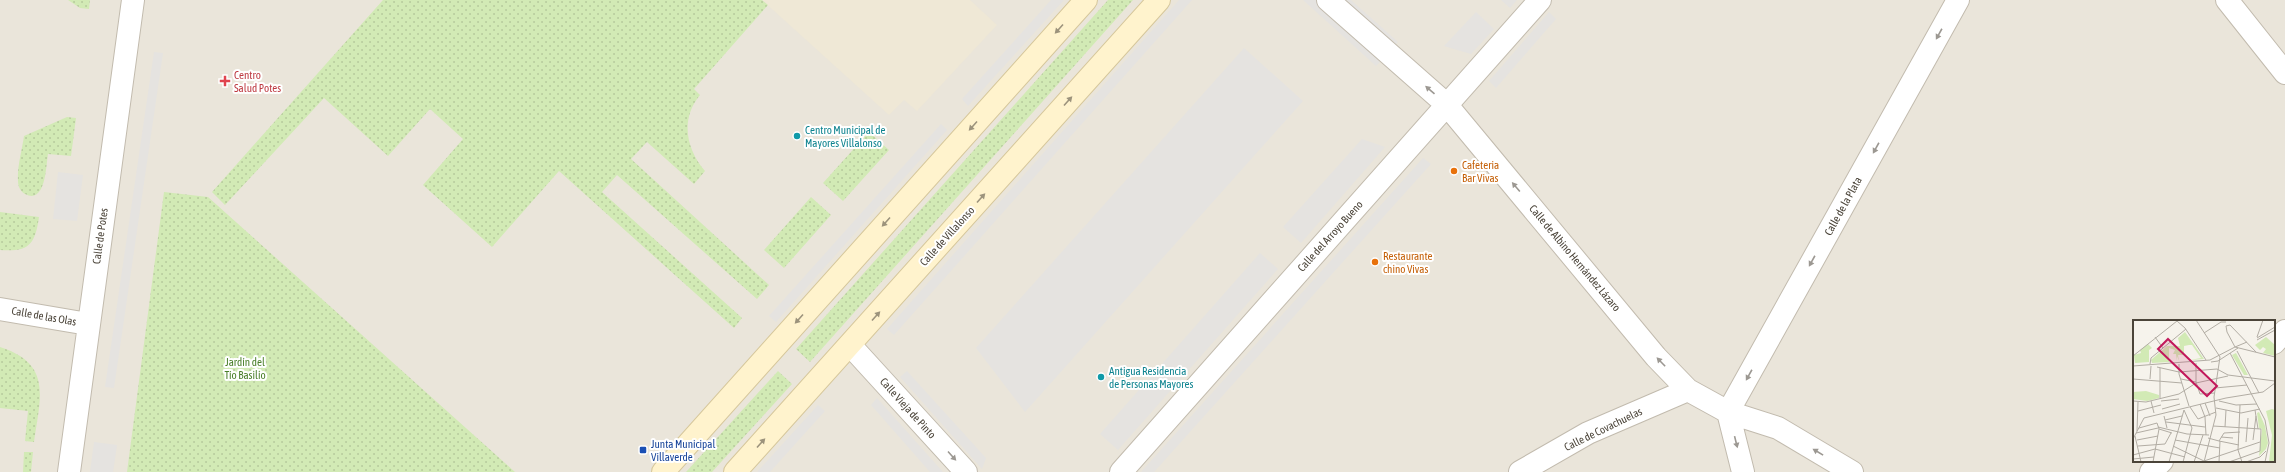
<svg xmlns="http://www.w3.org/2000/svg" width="2285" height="472" font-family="'Asap Condensed',sans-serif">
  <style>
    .residential { fill: #eae5da; fill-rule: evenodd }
    .education { fill: #efe8d6 }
    .park { fill: url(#park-dots) }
    .parking { fill: #e5e3e0 }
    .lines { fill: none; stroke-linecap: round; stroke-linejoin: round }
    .minor-casing { stroke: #c2bbae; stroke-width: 24 }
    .secondary-casing { stroke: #d6c79b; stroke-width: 24 }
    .minor { stroke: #fff; stroke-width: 22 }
    .secondary { stroke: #fff3cd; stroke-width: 22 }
    .oneway { fill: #9c937c }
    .oneway2 { fill: #9c9892 }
    .health-dot { fill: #e0444e; stroke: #fff; stroke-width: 1.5 }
    .culture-dot { fill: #0f9aa8; stroke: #fff; stroke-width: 1.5 }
    .food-dot { fill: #e8710a; stroke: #fff; stroke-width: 1.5 }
    .transit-dot { fill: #1a4fb4; stroke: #fff; stroke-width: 1.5 }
    .labels { text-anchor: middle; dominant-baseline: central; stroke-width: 4; stroke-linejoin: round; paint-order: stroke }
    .health-label { font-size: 11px; fill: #be3a42; stroke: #fff; text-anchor: start }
    .culture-label { font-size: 11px; fill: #0d838f; stroke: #fff; text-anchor: start }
    .food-label { font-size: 11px; fill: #c56008; stroke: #fff; text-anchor: start }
    .street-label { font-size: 11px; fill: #4b4439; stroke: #fff }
    .park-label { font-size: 11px; fill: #4a7f2a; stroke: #fff }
    .transit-label { font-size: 11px; fill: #164399; stroke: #fff; text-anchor: start }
    .inset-road { fill: none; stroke: #b2ada4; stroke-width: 1 }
    .view { fill: #c2185b; fill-opacity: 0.15; stroke: #c2185b; stroke-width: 2 }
    .inset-edge { fill: none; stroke: #4b4439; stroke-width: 2 }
  </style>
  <defs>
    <pattern id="park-dots" width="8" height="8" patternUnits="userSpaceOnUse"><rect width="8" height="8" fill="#d2eab5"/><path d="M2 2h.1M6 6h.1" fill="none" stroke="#b6ca9c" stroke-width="1.8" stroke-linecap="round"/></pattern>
  </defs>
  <rect width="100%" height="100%" fill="#f6f3ec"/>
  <path class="residential" d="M0,0H2285V472H0ZM2134,321H2274V461H2134Z"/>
  <path class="education" d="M762,0H970L997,25L917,111L904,100L889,115Z"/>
  <path class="park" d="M68,0H90L89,9L80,8Z
    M383,0H762L768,5L694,89L700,95C680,119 686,149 705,171L694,184L647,142L631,159L769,285L757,299L617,175L602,192L742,318L734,328L559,171L492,247L423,185L463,139L430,109L388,156L324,98L225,205L212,192Z
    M1108,0H1133L810,362L796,349Z
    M67,117L76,118L71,156L48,154C46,165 46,205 25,194C21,192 18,187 18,181C17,167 22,150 24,136Z
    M869,132L889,150L843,201L823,183Z
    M164,192L208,197L515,472H127Z
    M811,197L831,215L784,268L764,250Z
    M0,212L39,217C35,245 29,252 0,250Z
    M0,347C53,364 40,398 34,442L25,441L28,411L0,408Z
    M778,371L792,384L712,472H686Z
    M24,452H33L31,472H23Z"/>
  <path class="parking" d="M1051,0H1064L968,106L962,99Z
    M1179,0H1192L894,335L887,329Z
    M1303,0H1317L1383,59L1376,66Z
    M1337,0H1351L1398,42L1392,49Z
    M1501,0H1517L1510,8Z
    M1476,12L1494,29L1471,54L1444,46Z
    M1549,12L1556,19L1496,88L1489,81Z
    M1244,48L1303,101L1025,412L976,348Z
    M154,52L163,53L114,388L105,387Z
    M941,124L947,130L776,322L769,316Z
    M1362,139L1385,147L1301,243L1283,227Z
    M1423,158L1431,164L1154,472H1141Z
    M58,172L83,175L77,221L53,219Z
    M1260,253L1278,269L1118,450L1100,434Z
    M907,371L986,458L982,469L900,377Z
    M877,398L943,472H930L871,405Z
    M818,405L825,411L770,472H757Z
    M94,442L117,445L113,472H90Z"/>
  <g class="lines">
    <g class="minor-casing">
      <path id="minor" d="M1328,0L1446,104L1656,357L1688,390L1728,412L1778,428L1852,472
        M2227,0L2285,73
        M0,309L88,324
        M2274,343L2285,331
        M850,345L966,472
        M1728,412L1958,0
        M1728,412L1743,472
        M69,472L133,0
        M1121,472L1540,0
        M1520,472L1588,433L1688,390
        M2151,472L2162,461"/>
    </g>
    <g class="secondary-casing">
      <path id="secondary" d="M663,472L1086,0
        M735,472L1159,0"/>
    </g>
    <use href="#minor" class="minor"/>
    <use href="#secondary" class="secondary"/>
  </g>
  <defs><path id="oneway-solid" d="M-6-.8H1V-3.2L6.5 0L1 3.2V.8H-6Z"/></defs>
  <g class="oneway">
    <use href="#oneway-solid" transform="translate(1059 29) rotate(132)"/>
    <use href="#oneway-solid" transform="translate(1068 101) rotate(-48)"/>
    <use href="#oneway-solid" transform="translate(973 126) rotate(132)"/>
    <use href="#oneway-solid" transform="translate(981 198) rotate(-48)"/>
    <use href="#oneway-solid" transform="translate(886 222) rotate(132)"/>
    <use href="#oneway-solid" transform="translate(876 316) rotate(-48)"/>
    <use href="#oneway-solid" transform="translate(799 319) rotate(132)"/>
    <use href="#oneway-solid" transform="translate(761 443) rotate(-48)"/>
  </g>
  <g class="oneway2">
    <use href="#oneway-solid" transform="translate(1939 34) rotate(119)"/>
    <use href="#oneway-solid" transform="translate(1430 90) rotate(-139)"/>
    <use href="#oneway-solid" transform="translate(1876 148) rotate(119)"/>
    <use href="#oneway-solid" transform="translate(1516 187) rotate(-130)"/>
    <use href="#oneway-solid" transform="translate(1812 261) rotate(119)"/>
    <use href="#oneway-solid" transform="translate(1661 362) rotate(-134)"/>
    <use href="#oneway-solid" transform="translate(1749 375) rotate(119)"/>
    <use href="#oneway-solid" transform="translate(1736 442) rotate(76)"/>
    <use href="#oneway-solid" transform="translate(1818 452) rotate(-149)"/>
    <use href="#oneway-solid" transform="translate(952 456) rotate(48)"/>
  </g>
  <path class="health-dot" d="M223 75h4v4h4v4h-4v4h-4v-4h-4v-4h4z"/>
  <g class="culture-dot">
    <circle cx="797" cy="136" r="4"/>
    <circle cx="1101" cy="377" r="4"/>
  </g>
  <g class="food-dot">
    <circle cx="1454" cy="171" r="4"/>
    <circle cx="1375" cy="262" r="4"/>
  </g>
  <rect class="transit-dot" x="639" y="446" width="8" height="8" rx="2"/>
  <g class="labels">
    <g class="health-label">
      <text x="234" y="75">Centro<tspan x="234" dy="13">Salud Potes</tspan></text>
    </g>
    <g class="culture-label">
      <text x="805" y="130">Centro Municipal de<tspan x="805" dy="13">Mayores Villalonso</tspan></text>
      <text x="1109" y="371">Antigua Residencia<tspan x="1109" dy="13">de Personas Mayores</tspan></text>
    </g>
    <g class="food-label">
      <text x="1462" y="165">Cafeteria<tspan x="1462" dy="13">Bar Vivas</tspan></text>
      <text x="1383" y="256">Restaurante<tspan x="1383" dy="13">chino Vivas</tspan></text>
    </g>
    <g class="street-label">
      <text transform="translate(1843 206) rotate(-61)">Calle de la Plata</text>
      <text transform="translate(100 236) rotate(-82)">Calle de Potes</text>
      <text transform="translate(947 236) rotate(-48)">Calle de Villalonso</text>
      <text transform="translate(1330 236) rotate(-48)">Calle del Arroyo Bueno</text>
      <text transform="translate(1575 258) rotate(50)">Calle de Albino Hernández Lázaro</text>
      <text transform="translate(44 316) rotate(10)">Calle de las Olas</text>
      <text transform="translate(908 408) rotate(48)">Calle Vieja de Pinto</text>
      <text transform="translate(1603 429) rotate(-26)">Calle de Covachuelas</text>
    </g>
    <g class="park-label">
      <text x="245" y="362">Jardín del<tspan x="245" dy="13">Tío Basilio</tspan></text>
    </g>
    <g class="transit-label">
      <text x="651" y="444">Junta Municipal<tspan x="651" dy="13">Villaverde</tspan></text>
    </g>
  </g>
  <g transform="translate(2133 320)">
    <rect width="142" height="142" fill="#f6f3ec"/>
    <path d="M139,89L142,90V142H136L139,115L133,91Z" fill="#d2eab5"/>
    <path d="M52,12L71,39L57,40L68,38L59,25H56L51,26V35H45L46,41L44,36V41L43,34H40L42,30L36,28V42L19,43L18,40L34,26H47L45,18ZM133,17L142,25V36L130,33L133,29L130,27L127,30L122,25ZM15,24L19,28L16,30V42L2,43L1,35L8,33L7,30ZM103,33L115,55H111L99,35ZM13,71L26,75V78L14,81L0,79V72ZM126,92L132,106L135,123L133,129L126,136L129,109L126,108L124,93Z" fill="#d2eab5"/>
    <path class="inset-road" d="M63,0L87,37L81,77L83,95L71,142M94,12L93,6L97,5L123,32M94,12L102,27L114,22M71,13L88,2H93M22,17L30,28M124,17L130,0M124,18L142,7M124,20L142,10M104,31L126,73M97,33L132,100L136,123L132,142M0,36L44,1L52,8L73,40M78,42L85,41L105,28M63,43V62L67,74L82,73M17,44L18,38L53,9M46,44V54L56,86M0,46L77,40L102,27L142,37M24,47L46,52L84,49L95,55L142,61M0,59L49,63M17,59L18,46M48,59L63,62M82,68L114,65M27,78V48M0,81L13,82L46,74L63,63L95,56M18,81L21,93M28,81L46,79M86,81L103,85L124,84M72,83L77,96M67,84L72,97M107,85L105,130L109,142M57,87L65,99L83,92M83,88L108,93L127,89M29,89L47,84M122,90L125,109M5,91L28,85M31,96L34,108M72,97L73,115M32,100L49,96M33,102L72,107M80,106L128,109L127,131L96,142M25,107L54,114L76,115M92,107L93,90M6,108L24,103L26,109L20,142M26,109L39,113M4,111L5,82M3,113L25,108M2,116L8,142M88,117L100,118M75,118L86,121L91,113L107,112M0,119L11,98L93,78L130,72L142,63M4,120L25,116M42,120L87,128M120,120L123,96M86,121L106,125M113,122L115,98M5,126L32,124L38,113M40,126L71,141M0,135L22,129L52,137M0,139L21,137M71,141L127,122M36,142L51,90M50,142L59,108L51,90M61,142L70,115M86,142L87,121M113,142L127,137L133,131"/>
    <path class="view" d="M35,19L84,66L74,76L25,29Z"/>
    <rect width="142" height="142" class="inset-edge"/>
  </g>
</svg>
